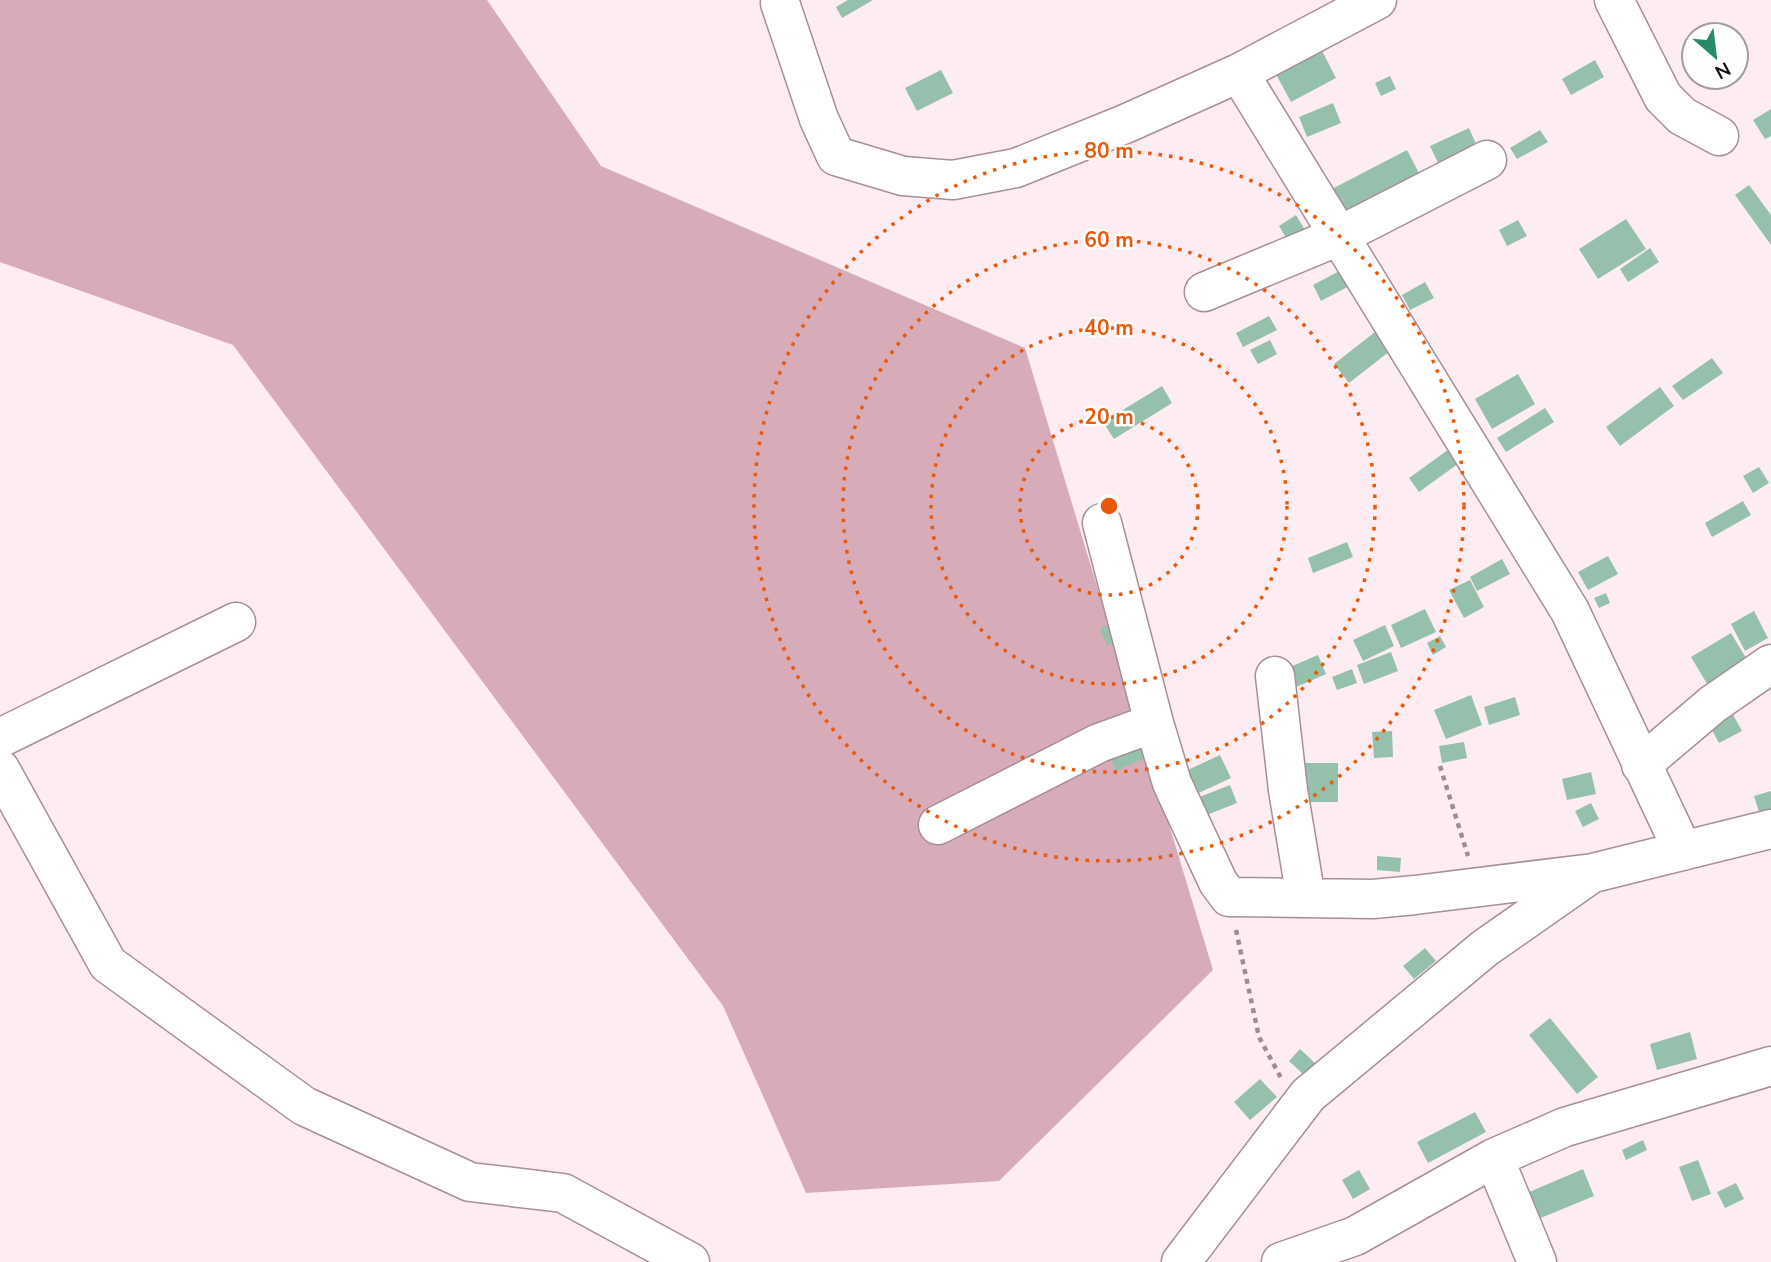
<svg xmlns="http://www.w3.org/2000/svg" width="1771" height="1262" font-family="'Nunito Sans',sans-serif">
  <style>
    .forest { fill: #d8abb8 }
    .building { fill: #95c1ac }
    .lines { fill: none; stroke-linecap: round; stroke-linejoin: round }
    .minor-casing { stroke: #a78f96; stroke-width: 41 }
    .path { stroke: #9b8e92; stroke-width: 4.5; stroke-dasharray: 5 5; stroke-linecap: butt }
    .minor { stroke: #fff; stroke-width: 38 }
    .ring { fill: none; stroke: #e8590c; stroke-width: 3.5; stroke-dasharray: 3.5 7 }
    .centre { fill: #e8590c; stroke: #fefefe; stroke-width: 3.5 }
    .ring-label { font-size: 21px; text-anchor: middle; font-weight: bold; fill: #e8590c; stroke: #fefefe; stroke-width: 5; stroke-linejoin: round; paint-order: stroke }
  </style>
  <rect width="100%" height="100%" fill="#fdecf1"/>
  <path class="forest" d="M0,0H487L601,166L1025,348L1213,970L999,1181L806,1193L723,1006L233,345L0,262Z"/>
  <path class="building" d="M848,0H873L842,18L836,7Z
    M1317,41L1336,78L1291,102L1271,65Z
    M1595,60L1604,77L1571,95L1562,79Z
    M941,70L953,93L917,111L905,88Z
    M1390,76L1396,89L1381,96L1375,83Z
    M1333,103L1341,123L1307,137L1299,117Z
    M1771,109V136L1765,139L1753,120Z
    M1469,128L1477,146L1439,165L1430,146Z
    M1540,130L1548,142L1517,159L1510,148Z
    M1407,150L1419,173L1342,213L1330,190Z
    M1749,185L1771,215V245L1735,195Z
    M1296,215L1308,235L1291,246L1279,226Z
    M1626,219L1646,249L1598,279L1579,249Z
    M1518,220L1527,236L1507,246L1499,230Z
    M1650,248L1659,262L1628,282L1620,269Z
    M1345,268L1353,284L1321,301L1313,285Z
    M1425,282L1434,298L1410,310L1402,295Z
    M1269,316L1277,330L1243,347L1236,333Z
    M1375,332L1390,351L1349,383L1334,364Z
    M1270,340L1277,354L1258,364L1250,350Z
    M1712,358L1723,373L1683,400L1672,386Z
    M1518,374L1535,404L1492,429L1475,399Z
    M1162,386L1172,403L1114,439L1103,422Z
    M1660,387L1674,406L1620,446L1606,427Z
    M1545,408L1554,422L1506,452L1497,438Z
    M1452,447L1462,461L1419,492L1409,478Z
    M1759,467L1769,483L1753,493L1743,476Z
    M1743,501L1751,515L1712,537L1705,523Z
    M1347,542L1353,557L1313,573L1308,558Z
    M1608,556L1618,574L1588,590L1578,572Z
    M1502,559L1510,574L1477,591L1470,577Z
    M1470,580L1484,607L1464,618L1449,590Z
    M1606,593L1610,603L1599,608L1594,598Z
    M1425,609L1436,632L1401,648L1391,625Z
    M1754,611L1768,638L1745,651L1731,624Z
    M1119,620L1126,637L1107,646L1100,628Z
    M1385,625L1394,646L1363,661L1353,640Z
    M1731,633L1749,663L1709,687L1691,657Z
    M1440,636L1446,647L1433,655L1427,643Z
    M1391,652L1398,671L1364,684L1357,665Z
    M1318,655L1326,674L1294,688L1285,669Z
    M1352,669L1357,683L1337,690L1332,677Z
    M1471,695L1482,725L1446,739L1434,710Z
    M1515,697L1520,715L1489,725L1484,707Z
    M1731,711L1742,731L1719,743L1708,723Z
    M1392,731L1393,757L1374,758L1372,732Z
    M1464,742L1467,758L1442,763L1439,746Z
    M1139,744L1145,758L1116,771L1110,756Z
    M1220,755L1231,778L1190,797L1179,774Z
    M1300,763H1338V802H1300Z
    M1591,772L1596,794L1567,800L1562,779Z
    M1230,785L1237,803L1199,818L1192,800Z
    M1771,791V811L1760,815L1754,796Z
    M1591,803L1599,819L1583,827L1575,811Z
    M1377,856L1401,858L1400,872L1377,870Z
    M1425,948L1436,961L1414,979L1403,966Z
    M1550,1018L1598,1077L1577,1094L1529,1035Z
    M1690,1032L1697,1059L1657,1070L1650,1044Z
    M1300,1049L1315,1063L1304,1075L1289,1061Z
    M1260,1079L1277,1097L1250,1120L1234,1102Z
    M1475,1112L1486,1132L1428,1163L1417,1142Z
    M1643,1140L1647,1150L1626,1160L1622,1150Z
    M1698,1160L1711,1194L1692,1201L1679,1167Z
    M1583,1169L1594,1196L1531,1222L1520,1196Z
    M1359,1170L1370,1189L1353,1199L1342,1180Z
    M1736,1183L1744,1199L1725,1208L1717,1192Z"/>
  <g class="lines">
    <g class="minor-casing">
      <path id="minor" d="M1614,0L1663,97L1682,116L1719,136
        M780,3L819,119L836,156L903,176L953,180L1016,168L1125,124L1239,73L1377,0
        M1239,73L1570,611L1683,851
        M1204,292L1339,236L1487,160
        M1102,523L1154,723L1172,783L1218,882L1229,897L1373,899L1415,895L1593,873L1771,829
        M1275,676L1288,790L1306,898
        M0,738L236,622
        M1641,765L1713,704L1771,664
        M0,769L108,964L304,1106L470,1182L563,1193L690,1262
        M938,825L1099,743L1154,723
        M1494,1158L1537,1262
        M1181,1262L1308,1095L1485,948L1588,876
        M1281,1262L1355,1236L1494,1158L1565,1127L1771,1066"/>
    </g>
    <path class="path" d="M1440,766L1468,856
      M1236,930L1259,1037L1281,1078"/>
    <use href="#minor" class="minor"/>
  </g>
  <g class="ring">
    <circle cx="1109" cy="506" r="89"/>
    <circle cx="1109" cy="506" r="178"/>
    <circle cx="1109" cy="506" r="266"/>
    <circle cx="1109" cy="506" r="355"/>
  </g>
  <circle cx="1109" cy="506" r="10" class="centre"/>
  <g class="ring-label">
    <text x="1109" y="158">80 m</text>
    <text x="1109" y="247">60 m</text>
    <text x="1109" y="335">40 m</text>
    <text x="1109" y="424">20 m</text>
  </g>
  <g transform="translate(1715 56) rotate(152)"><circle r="33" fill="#fefefe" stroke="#a19e9e" stroke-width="2"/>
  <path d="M0-5L12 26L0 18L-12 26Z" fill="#268b67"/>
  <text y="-10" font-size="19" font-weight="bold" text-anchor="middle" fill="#150d0f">N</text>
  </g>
</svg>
